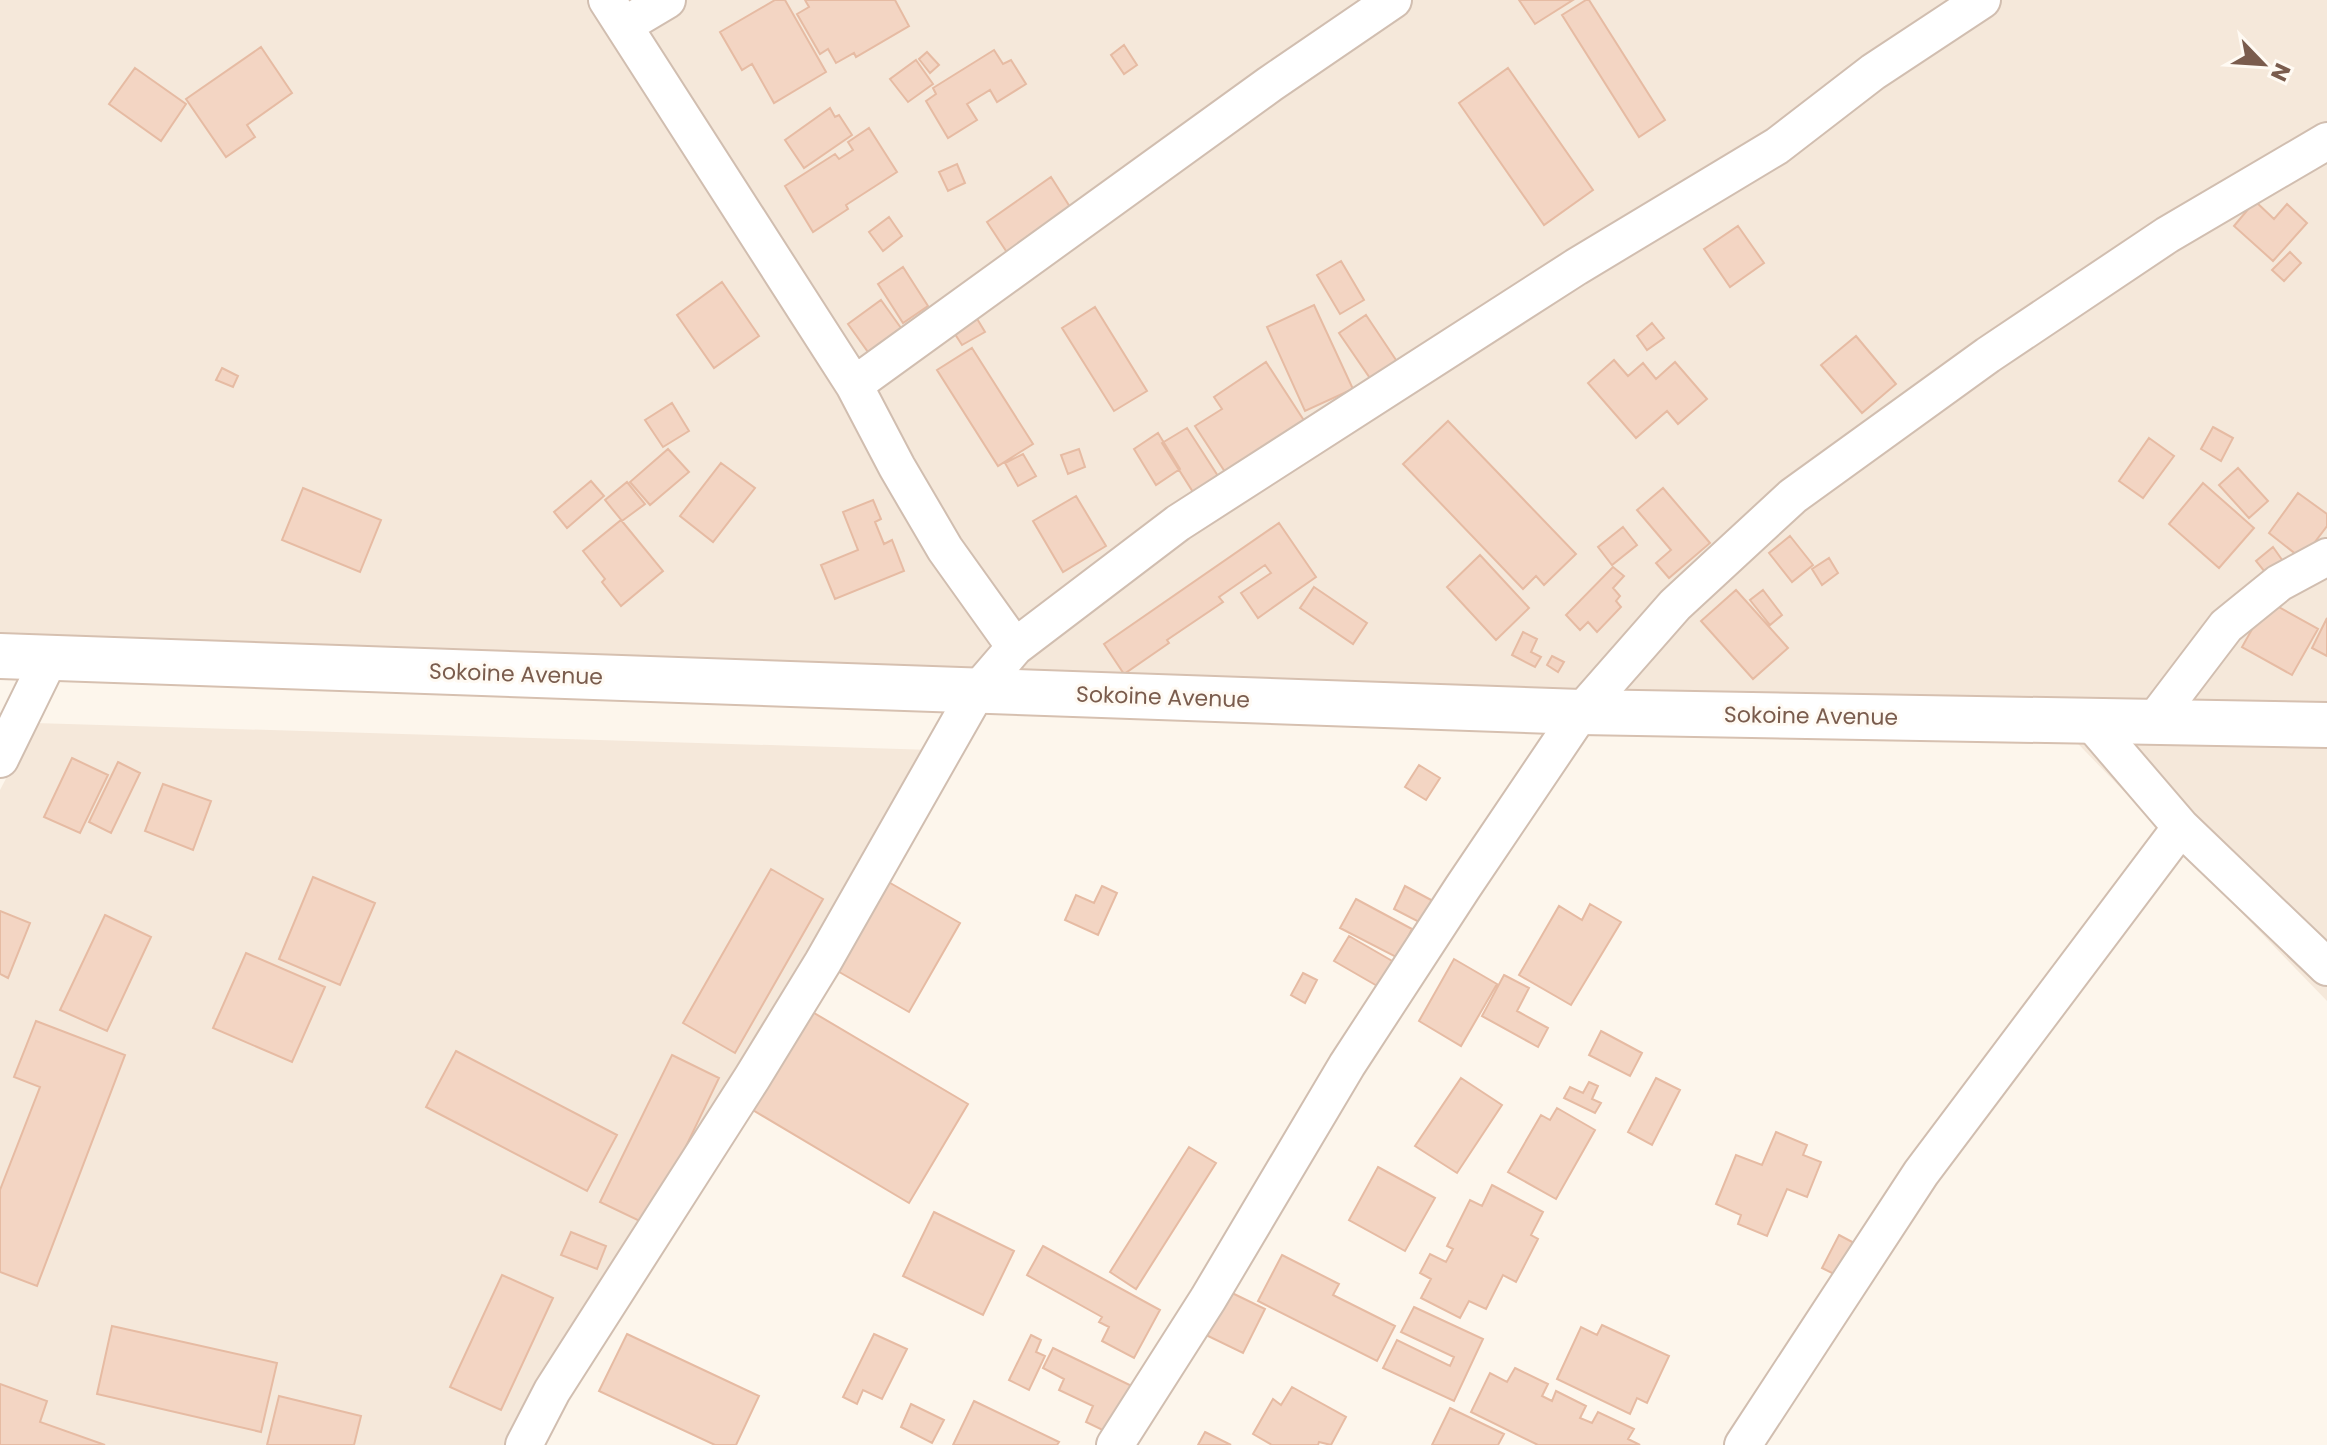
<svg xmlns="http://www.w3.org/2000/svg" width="2327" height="1445" font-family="Poppins,sans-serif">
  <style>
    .residential { fill: #f5e8da }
    .building { fill: #f3d5c3; stroke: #e6bba3; stroke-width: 2 }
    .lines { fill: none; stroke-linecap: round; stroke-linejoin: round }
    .street-casing { stroke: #d1beb0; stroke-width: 40 }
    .secondary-casing { stroke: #d6c0b0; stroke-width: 48 }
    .street { stroke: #fff; stroke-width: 36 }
    .secondary { stroke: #fff; stroke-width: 44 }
    .labels { text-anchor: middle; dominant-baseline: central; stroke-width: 6; stroke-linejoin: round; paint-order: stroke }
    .street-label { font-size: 22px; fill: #7a5c4d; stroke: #fffaf3 }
  </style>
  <rect width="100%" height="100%" fill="#fdf6ec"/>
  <path class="residential" d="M0,0H2327V1001L2055,720L0,661Z
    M35,723L933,750L530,1445H0V790Z"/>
  <path class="building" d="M775,0H785L826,72L774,103L752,64L742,70L720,32Z
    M805,0H895L909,26L856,57L854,53L836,63L828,49L820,54L797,14L809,7Z
    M1519,0H1573L1535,24Z
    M1586,0H1589L1665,120L1639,137L1562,15Z
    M1124,45L1137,65L1124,74L1111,55Z
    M261,47L292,93L247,125L255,137L226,157L186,99Z
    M994,50L1003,64L1011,60L1026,84L997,102L990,90L967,104L977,120L948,138L926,101L936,94L933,88Z
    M927,52L939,65L930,73L919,59Z
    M916,60L933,84L908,102L890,79Z
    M135,68L186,104L161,141L109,104Z
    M1508,68L1593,190L1544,225L1459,103Z
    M830,108L835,117L839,115L852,135L804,168L785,140Z
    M869,128L897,172L846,205L848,209L813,232L785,186L835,154L839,159L853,150L848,142Z
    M957,164L965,183L948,191L939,172Z
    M1051,177L1070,207L1028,236L1034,245L1012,260L987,222Z
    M2255,201L2274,219L2287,204L2307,223L2273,261L2234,226Z
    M889,217L902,236L883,251L869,232Z
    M1738,226L1764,263L1730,287L1704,249Z
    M2290,252L2301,263L2284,281L2272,270Z
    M1341,261L1364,300L1340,314L1317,275Z
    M903,267L928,306L903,323L878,284Z
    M722,282L759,336L714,368L677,315Z
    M881,300L901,328L868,352L848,324Z
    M1314,305L1353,389L1305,411L1267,327Z
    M1095,307L1147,391L1114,411L1062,328Z
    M1366,315L1398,363L1372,381L1339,333Z
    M976,317L985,332L962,345L953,331Z
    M1652,323L1664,338L1647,350L1637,336Z
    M1856,336L1896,384L1862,413L1821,365Z
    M972,348L1033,444L998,466L937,370Z
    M1614,360L1628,376L1643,363L1656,379L1675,362L1707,399L1678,424L1667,411L1636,438L1588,383Z
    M1266,362L1305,422L1231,481L1195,426L1222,409L1214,397Z
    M222,368L238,376L233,387L216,380Z
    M672,403L689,431L663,447L645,420Z
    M1448,421L1576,554L1544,585L1536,576L1523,589L1403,464Z
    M2213,427L2233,438L2221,461L2201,449Z
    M1187,428L1218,476L1193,492L1162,443Z
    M1158,433L1180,469L1156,485L1134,449Z
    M2149,438L2174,456L2143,498L2119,481Z
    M668,449L689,472L650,505L630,482Z
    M1079,449L1085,467L1068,474L1061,455Z
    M1023,454L1036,476L1018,486L1005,463Z
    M721,463L755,488L713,542L680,516Z
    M2238,468L2268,501L2249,518L2219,485Z
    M591,481L604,496L567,528L554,512Z
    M627,482L645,504L622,521L605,500Z
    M2203,483L2254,528L2219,568L2169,524Z
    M303,488L381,520L360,572L282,540Z
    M1663,488L1710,543L1669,578L1656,563L1671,550L1637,510Z
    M2298,493L2327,514V526L2302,559L2269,533Z
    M1076,496L1106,546L1063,572L1033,521Z
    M873,500L881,519L875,522L884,544L892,540L904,571L835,599L821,565L858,550L843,512Z
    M621,520L663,571L621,606L602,582L605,579L583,551Z
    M1279,523L1316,577L1258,618L1241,593L1271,573L1265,565L1219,597L1223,602L1167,640L1169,643L1124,674L1104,644Z
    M1623,527L1637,545L1612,565L1598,547Z
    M1790,536L1813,565L1792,582L1769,553Z
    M2273,547L2285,564L2269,577L2256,561Z
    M1480,555L1529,608L1496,640L1447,587Z
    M1829,558L1838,573L1822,585L1812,569Z
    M1613,567L1624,576L1613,588L1620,596L1616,601L1621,607L1597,632L1588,622L1580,630L1566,615Z
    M1314,587L1367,623L1353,644L1300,608Z
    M1736,590L1788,648L1753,679L1701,621Z
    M1763,590L1782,615L1770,625L1750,600Z
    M2268,601L2318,629L2292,675L2242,647Z
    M2327,618V656L2312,648Z
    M1523,632L1537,639L1531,652L1541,657L1535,667L1512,655Z
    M1552,656L1564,662L1558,672L1547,665Z
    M72,758L108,775L80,833L44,817Z
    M118,762L140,773L111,833L89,822Z
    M1419,765L1440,778L1426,800L1405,787Z
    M163,784L211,801L193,850L145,831Z
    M771,869L823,899L735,1053L683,1023Z
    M313,877L375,903L340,985L279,959Z
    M885,880L960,923L909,1012L834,969Z
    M1102,886L1117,893L1098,935L1065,920L1076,895L1094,903Z
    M1405,886L1433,901L1421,923L1394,909Z
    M1356,899L1412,929L1398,958L1340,928Z
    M1590,904L1621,922L1571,1005L1519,975L1559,906L1582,920Z
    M0,911L30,923L8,978L0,974Z
    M105,915L151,937L107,1031L60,1010Z
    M1349,936L1394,962L1379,987L1334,961Z
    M246,953L325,987L292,1062L213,1028Z
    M1454,959L1497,984L1461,1046L1419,1021Z
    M1303,973L1317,980L1305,1003L1291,995Z
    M1504,975L1529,988L1517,1011L1548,1028L1538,1047L1482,1016Z
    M804,1007L968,1104L909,1203L746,1106Z
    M36,1021L125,1055L37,1286L0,1272V1190L40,1087L14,1077Z
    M1601,1031L1642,1053L1630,1076L1589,1055Z
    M456,1051L617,1135L587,1191L426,1107Z
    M672,1055L719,1078L648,1225L600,1202Z
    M1461,1078L1502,1105L1457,1173L1415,1146Z
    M1656,1078L1680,1090L1652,1145L1628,1132Z
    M1589,1082L1598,1086L1592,1099L1601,1103L1595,1113L1564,1098L1570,1087L1583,1093Z
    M1557,1108L1595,1130L1556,1199L1508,1172L1541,1115L1550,1120Z
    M1776,1132L1807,1145L1803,1155L1821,1162L1807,1197L1787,1189L1767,1236L1738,1224L1741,1215L1716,1204L1736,1155L1762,1165Z
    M1189,1147L1216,1163L1136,1289L1110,1272Z
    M1378,1167L1435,1198L1405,1251L1349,1220Z
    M1492,1185L1543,1212L1531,1235L1538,1239L1516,1282L1503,1275L1486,1309L1469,1301L1460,1318L1421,1298L1431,1279L1420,1273L1430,1254L1446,1262L1453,1249L1447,1246L1470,1200L1482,1206Z
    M934,1212L1014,1251L983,1315L903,1276Z
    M571,1232L606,1246L597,1269L561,1255Z
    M1839,1235L1858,1245L1842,1278L1822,1268Z
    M1043,1246L1160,1310L1134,1358L1102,1341L1109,1327L1099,1322L1102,1317L1027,1275Z
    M1282,1255L1339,1284L1333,1295L1395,1326L1377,1361L1258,1301Z
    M502,1275L553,1298L501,1410L450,1387Z
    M1228,1291L1265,1309L1243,1353L1206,1335Z
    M1414,1307L1483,1339L1454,1401L1383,1368L1397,1340L1450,1366L1454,1357L1401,1332Z
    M1602,1325L1669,1356L1647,1403L1637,1398L1630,1414L1557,1379L1581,1327L1597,1335Z
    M112,1326L277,1363L261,1432L97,1394Z
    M627,1334L759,1396L736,1445H715L599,1391Z
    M874,1334L907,1349L882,1399L863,1390L857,1404L843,1397Z
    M1031,1335L1041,1340L1036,1352L1045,1356L1029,1390L1009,1380Z
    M1053,1348L1138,1389L1115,1436L1086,1422L1093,1406L1059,1390L1064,1379L1043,1368Z
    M1515,1368L1548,1384L1542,1396L1552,1401L1556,1391L1586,1406L1580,1418L1592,1423L1598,1412L1634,1429L1628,1439L1640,1445H1538L1471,1412L1490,1373L1507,1382Z
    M0,1384L47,1401L40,1422L105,1445H0Z
    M1292,1387L1346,1417L1331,1445L1319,1442L1318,1445H1272L1253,1434L1273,1399L1281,1405Z
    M279,1396L361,1416L354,1445H267Z
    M974,1401L1059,1442L1057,1445H953Z
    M911,1404L944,1420L932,1443L901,1427Z
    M1450,1408L1504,1434L1498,1445H1432Z
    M1205,1432L1231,1445H1198Z"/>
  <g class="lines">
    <g class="street-casing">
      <path id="street" d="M607,0L854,385L897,467L945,549L1015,647
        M625,25L667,0
        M854,385L1270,84L1393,0
        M2090,721L2181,827L2327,967
        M2153,722L2226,626L2279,583L2327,557
        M0,759L50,657
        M524,1445L552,1391L752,1078L823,962L977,691L1015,647L1178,523L1576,267L1777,146L1873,72L1982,0
        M1115,1445L1208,1299L1347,1065L1463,887L1581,712L1675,605L1793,496L1988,355L2167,235L2327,141
        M1743,1445L1921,1173L2181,827"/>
    </g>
    <g class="secondary-casing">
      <path id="secondary" d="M0,656L1581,712L2327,725"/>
    </g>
    <use href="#street" class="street"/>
    <use href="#secondary" class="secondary"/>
  </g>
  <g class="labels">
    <g class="street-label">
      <text transform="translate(516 674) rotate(2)">Sokoine Avenue</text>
      <text transform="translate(1163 697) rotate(2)">Sokoine Avenue</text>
      <text transform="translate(1811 716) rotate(1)">Sokoine Avenue</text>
    </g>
  </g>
  <g transform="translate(2263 64) rotate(115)" stroke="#fffaf3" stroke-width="6" paint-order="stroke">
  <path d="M0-6L14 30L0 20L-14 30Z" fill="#7a5c4d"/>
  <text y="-12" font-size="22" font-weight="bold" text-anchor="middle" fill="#7a5c4d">N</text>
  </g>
</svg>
